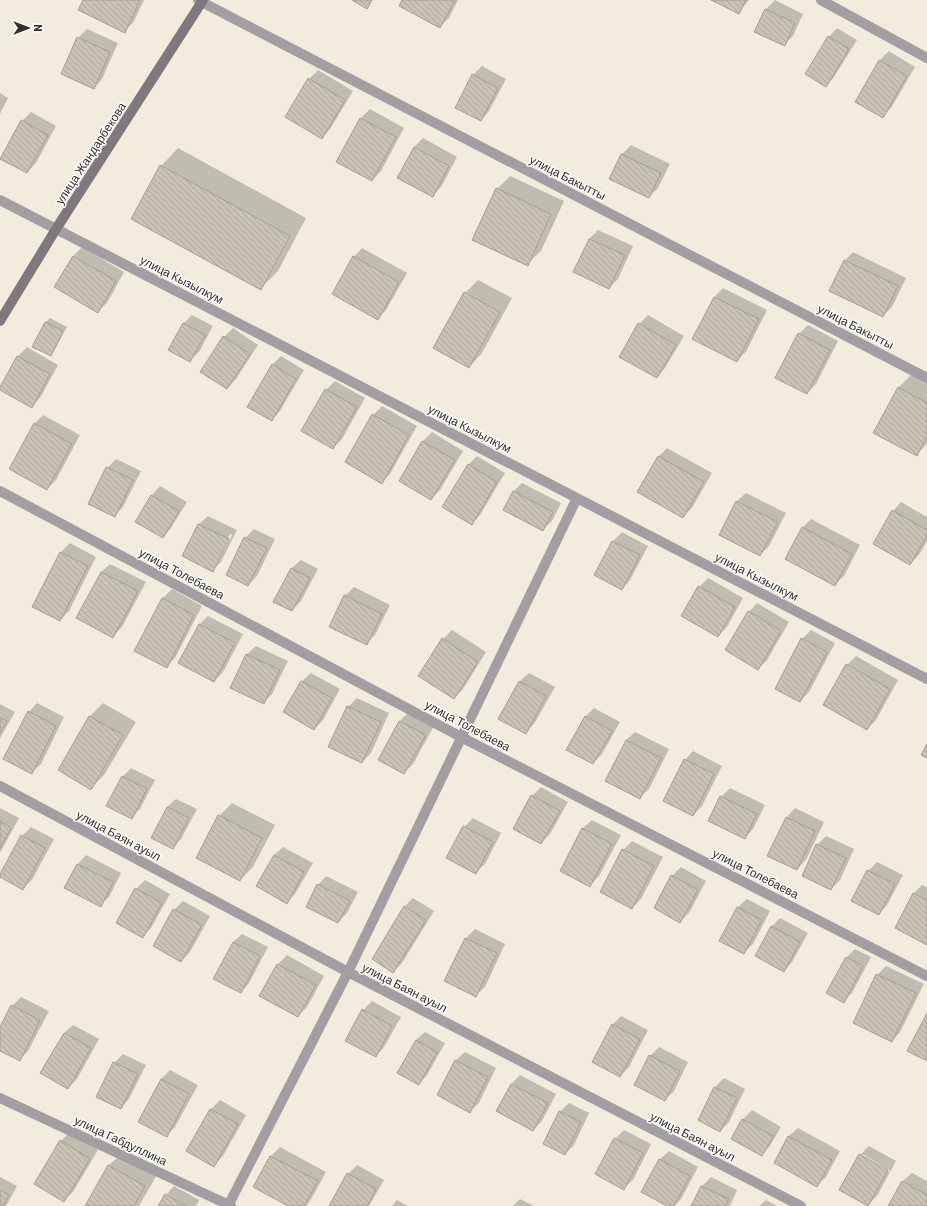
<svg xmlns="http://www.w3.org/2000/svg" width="927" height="1206" font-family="Barlow,sans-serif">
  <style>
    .shadow { fill: #0003; fill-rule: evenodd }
    .building { fill: url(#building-back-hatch); stroke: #a5a091 }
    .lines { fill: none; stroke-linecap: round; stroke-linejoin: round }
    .street { stroke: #a39ea3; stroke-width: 10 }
    .secondary { stroke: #80787f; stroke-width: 10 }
    .labels { text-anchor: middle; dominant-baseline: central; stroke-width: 3; stroke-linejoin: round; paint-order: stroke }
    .street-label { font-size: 12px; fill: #312f28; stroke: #fff }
  </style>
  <defs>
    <pattern id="building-back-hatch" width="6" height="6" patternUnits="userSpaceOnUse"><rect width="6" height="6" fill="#c8c3b3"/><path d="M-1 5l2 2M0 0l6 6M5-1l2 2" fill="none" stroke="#aca89a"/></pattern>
  </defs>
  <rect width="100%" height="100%" fill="#f1ecdc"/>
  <path class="shadow" d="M84,0H144L133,23L124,31Z
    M403,0H458L449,18L440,26Z
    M714,0H749L739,12Z
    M775,0L803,14L793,36L784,45L756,31L766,9Z
    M837,28L857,40L834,77L826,86L829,37Z
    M87,29L118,43L102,79L94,88L78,38Z
    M889,51L915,67L891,108L882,117L857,102L880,60Z
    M482,66L506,79L489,111L481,120L473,75Z
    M318,70L353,91L330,129L322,138L309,79Z
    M0,93L8,98L0,114Z
    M370,109L404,128L381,171L372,180L338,162L361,118Z
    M31,112L56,126L36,163L27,172L22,121Z
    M423,138L457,157L441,187L432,196L398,178L414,147Z
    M631,145L670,164L658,188L649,197L610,179L622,154Z
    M178,148L306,218L278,271L261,288L161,166Z
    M510,176L564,201L541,251L527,264L497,189Z
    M598,230L633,246L618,279L609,288L589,239Z
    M82,247L124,272L107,303L98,311L56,287L73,256Z
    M362,248L407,273L386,310L378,318L354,257Z
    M853,252L906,278L892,307L883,316L844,261Z
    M478,280L512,298L482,353L469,367L465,293Z
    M723,288L767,310L746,352L737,360L694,338L714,297Z
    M192,315L213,326L199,352L190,360L184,323Z
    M648,315L684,336L665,368L657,377L639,324Z
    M50,318L67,327L54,351L50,355L46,322Z
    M808,325L838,341L816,384L807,393L799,334Z
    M233,328L258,345L236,379L227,388L224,337Z
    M27,347L58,365L40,398L31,406L0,389L18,356Z
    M281,356L304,370L280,411L271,420L272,365Z
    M912,374L927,383V444L916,455L898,388Z
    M335,381L365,398L342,439L333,448L326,390Z
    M382,406L417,426L390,474L381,483L373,415Z
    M43,415L80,435L56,480L47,489L34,424Z
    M432,432L463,451L440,490L431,499L400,480L423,441Z
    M667,448L712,473L692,508L683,517L658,457Z
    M477,456L505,473L480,515L471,524L468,465Z
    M116,459L141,471L123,507L114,516L90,503L107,468Z
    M522,483L561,503L552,521L543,529L514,491Z
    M160,486L187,502L171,528L163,537L136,522L152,495Z
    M746,493L786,513L769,546L760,555L720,534L737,501Z
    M901,502L927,517V541L919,555L910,564L893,511Z
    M208,516L237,530L221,562L212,570L183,556L199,524ZM230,534L232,535L219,561H217Z
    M811,519L860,545L844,576L835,584L802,528Z
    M254,529L275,539L257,576L248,585L245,538Z
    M622,532L648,546L630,580L622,589L596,575L613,541Z
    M70,543L96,557L69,611L60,620L33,606L61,552Z
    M301,560L318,569L301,601L292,610V568Z
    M110,564L146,582L122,627L113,636L101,572Z
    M708,578L743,598L727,627L718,636L699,587Z
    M354,587L390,605L375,635L366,644L345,596Z
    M172,589L202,606L175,658L166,666L136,650L163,598Z
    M757,603L789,622L767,660L758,669L749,612Z
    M208,616L243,634L223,672L214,681L200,624Z
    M452,630L486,652L463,689L454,698L443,639Z
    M811,630L835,643L809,692L800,701L802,639Z
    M256,646L288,661L272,694L263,703L231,688L247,654Z
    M856,656L898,680L876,720L867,729L847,665Z
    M311,673L340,689L323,720L314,729L285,712L302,681Z
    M529,673L555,687L534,724L525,733L499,718L520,681Z
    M357,698L389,713L371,753L362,762L348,707Z
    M37,703L64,717L41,764L32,772L29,712Z
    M103,703L136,722L104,775L91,788L59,770L90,716Z
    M0,704L15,712L0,738Z
    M594,708L620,722L602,754L593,763L585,717Z
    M409,712L434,726L413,764L404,773L379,759L400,721Z
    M635,732L669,749L649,789L640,797L626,740Z
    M693,751L722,766L702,806L693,815L685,760Z
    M131,768L155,780L140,809L131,818L122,777Z
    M541,787L568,802L550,834L541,843L532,796Z
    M730,788L765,805L753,829L745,838L709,820L721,797Z
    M176,799L197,809L181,839L173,848L167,807Z
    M232,803L275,825L253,867L240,880L219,816Z
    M0,808L19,818L0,853Z
    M795,808L824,822L806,860L797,869L769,855L787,817Z
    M473,818L501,833L485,864L476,872L464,827Z
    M592,820L621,835L599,876L590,885L561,871L583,828Z
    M31,827L54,839L32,880L23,888L22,836Z
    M826,836L854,849L840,880L831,889L817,845Z
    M632,841L663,857L641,899L632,908L623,850Z
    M283,847L313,863L295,894L287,902L274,855Z
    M86,855L121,873L109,897L100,905L66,888L78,864Z
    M877,862L903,875L887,905L879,914L868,871Z
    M681,867L706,881L689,913L680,921L672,876Z
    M326,876L358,892L347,913L338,922L318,885Z
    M145,880L170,894L151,928L143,936L117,922L136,889Z
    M922,885L927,887V944L914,893Z
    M413,898L434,911L402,963L393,972L404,907Z
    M747,899L770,911L753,944L744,952L738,907Z
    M183,901L210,916L190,952L181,961L154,945L174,910Z
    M780,918L808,933L792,962L784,971L771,927Z
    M475,929L505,944L485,987L476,995L445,981L466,938Z
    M242,934L268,947L249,983L241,992L233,942Z
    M855,949L871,957L852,993L843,1002L846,958Z
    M287,955L324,976L307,1007L298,1016L261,995L278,964Z
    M886,966L924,984L900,1032L892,1041L877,975Z
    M21,997L49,1011L28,1051L19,1060L0,1050V1029L12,1006Z
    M372,1001L401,1017L384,1047L376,1056L363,1010Z
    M621,1016L648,1030L629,1067L620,1076L612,1025Z
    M73,1025L99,1039L77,1079L68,1088L64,1033Z
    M425,1032L445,1043L427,1075L419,1084L416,1040Z
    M659,1047L688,1062L674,1091L665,1100L650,1056Z
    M465,1052L496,1068L479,1103L470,1111L456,1060Z
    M123,1054L146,1065L129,1099L121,1108L114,1063Z
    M170,1070L198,1085L175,1127L166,1136L139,1121L161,1079Z
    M520,1075L556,1094L542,1121L533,1130L511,1084Z
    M724,1078L745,1089L729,1122L720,1131L699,1120L715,1087Z
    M220,1100L246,1115L223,1156L214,1165L188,1150L211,1109Z
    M569,1103L589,1113L574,1145L565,1154L560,1112Z
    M752,1110L781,1127L770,1146L762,1155L732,1139L743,1119Z
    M798,1128L840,1151L826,1177L817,1185L775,1162L789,1136Z
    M624,1130L651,1144L633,1180L624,1188L615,1139Z
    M70,1132L98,1150L73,1192L64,1200L61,1141Z
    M869,1146L896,1161L891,1171L862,1154V1157L890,1172L877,1196L868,1205L860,1155Z
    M280,1147L326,1172L309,1203L306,1206H290L254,1187L271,1156Z
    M669,1151L698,1167L681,1199L674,1206H669L642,1192L660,1159Z
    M122,1153L158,1173L139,1206H86L108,1166Z
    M357,1165L384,1180L369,1206H330L348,1174Z
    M912,1173L927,1181V1206H890L903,1181Z
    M0,1177L17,1186L6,1206H0Z
    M711,1177L737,1190L730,1206H693L702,1186Z
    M174,1186L199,1200L196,1206H160L166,1195Z
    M520,1199L534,1206H513Z
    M397,1200L408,1206H392Z
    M766,1200L777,1206H759Z"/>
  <path class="building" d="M83,0H140L125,33L78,10Z
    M352,0H372L367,9Z
    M402,0H455L440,28L399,6Z
    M711,0H746L739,14Z
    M765,9L795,23L785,46L754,32Z
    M828,36L849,49L826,87L805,74Z
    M77,37L110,52L94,89L61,74Z
    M879,60L907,76L883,118L855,102Z
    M472,74L498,88L481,121L455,108Z
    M308,78L345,100L322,139L285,117Z
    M360,118L396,137L372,181L336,162Z
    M21,120L48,135L27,173L0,159Z
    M414,147L449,166L433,197L397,178Z
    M621,154L661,173L649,198L609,179Z
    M160,165L290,236L261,290L131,219Z
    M496,188L551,214L528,266L472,240Z
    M589,239L625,255L609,289L573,272Z
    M73,256L116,281L98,313L54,287Z
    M353,256L399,282L378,320L332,294Z
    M844,260L898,286L883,317L829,291Z
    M464,292L500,312L469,368L433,348Z
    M714,297L759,319L737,362L692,339Z
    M45,322L63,331L51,356L32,347Z
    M183,323L205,335L190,362L168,350Z
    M638,323L676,345L657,378L619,357Z
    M798,333L830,350L807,394L775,378Z
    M223,336L250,354L227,389L200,372Z
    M17,356L50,374L32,408L0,390V387Z
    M272,364L296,379L272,421L247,407Z
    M898,387L927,403V436L917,456L873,433Z
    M325,389L357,407L333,449L301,431Z
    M372,414L409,435L382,484L345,462Z
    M34,423L72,444L47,490L9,469Z
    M422,441L455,460L431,500L399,481Z
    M658,456L704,482L683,518L637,492Z
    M468,464L497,482L472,525L442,507Z
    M106,467L133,480L115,517L88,504Z
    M513,491L553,512L543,531L503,510Z
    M151,495L179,511L163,538L135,522Z
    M736,501L778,522L760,556L719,535Z
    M892,510L927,530V536L910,565L873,544Z
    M198,524L229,539L213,572L182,556Z
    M802,527L852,554L835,586L785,559Z
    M244,537L267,548L248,586L226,575Z
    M612,541L640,555L622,590L594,575Z
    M60,552L88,566L60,621L32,607Z
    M291,568L310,578L292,611L273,602Z
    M101,572L138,591L113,638L76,618Z
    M698,586L735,607L718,637L681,616Z
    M344,595L382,614L367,645L329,627Z
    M162,598L194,615L167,668L134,651Z
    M748,611L781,631L758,670L725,650Z
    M199,624L235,643L214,682L178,663Z
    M442,638L478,662L454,699L418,676Z
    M801,638L827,652L800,702L775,689Z
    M246,654L280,670L264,704L230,688Z
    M846,664L890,689L867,730L823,705Z
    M301,681L332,698L314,730L283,712Z
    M519,681L546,696L526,734L498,719Z
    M347,706L381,722L362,763L328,747Z
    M28,711L56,726L32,774L3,759Z
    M89,716L123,735L91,790L58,770Z
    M585,716L612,731L593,764L566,750Z
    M0,718L7,721L0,733Z
    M399,721L426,735L404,774L378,760Z
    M626,740L661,758L640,799L605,781Z
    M927,744V758L921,755Z
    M684,759L714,774L693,816L663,801Z
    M122,776L147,789L132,819L106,806Z
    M531,795L560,811L541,844L513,829Z
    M720,796L757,814L745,839L708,821Z
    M167,807L189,818L173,849L151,838Z
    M218,815L262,838L240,881L196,858Z
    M786,817L815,831L797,870L767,856Z
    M0,821L11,828L0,848Z
    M463,826L493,842L476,874L446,858Z
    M582,828L612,844L590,887L560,871Z
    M21,835L45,848L23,890L0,877V874Z
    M816,844L846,858L831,890L802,876Z
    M622,849L654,866L632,909L600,892Z
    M274,855L304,872L287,904L256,886Z
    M77,864L113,882L101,907L64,888Z
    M867,870L895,884L879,915L851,901Z
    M671,875L698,890L680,923L654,908Z
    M317,884L350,901L338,923L306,907Z
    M135,888L162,903L143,938L116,923Z
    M913,893L927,900V945L895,928Z
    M404,906L426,920L393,973L372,959Z
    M737,907L762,920L744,954L719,941Z
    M173,909L202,925L181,962L153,946Z
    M771,926L800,942L784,972L755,956Z
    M465,938L497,953L476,997L444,981Z
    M233,942L260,956L241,993L213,979Z
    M846,957L863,966L844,1003L826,993Z
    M277,964L316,985L298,1017L259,996Z
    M876,974L916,993L892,1042L853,1023Z
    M11,1005L40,1020L20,1061L0,1051V1027Z
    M362,1009L392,1026L376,1057L345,1041Z
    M927,1013V1061L907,1051Z
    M612,1024L640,1039L620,1077L592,1062Z
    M64,1033L91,1048L68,1089L40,1073Z
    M416,1040L437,1052L419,1085L397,1073Z
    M649,1055L680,1071L665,1101L634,1085Z
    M455,1060L488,1077L470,1113L437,1095Z
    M113,1062L138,1074L121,1109L96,1097Z
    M161,1079L189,1094L167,1137L138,1122Z
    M511,1084L548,1103L533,1131L496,1111Z
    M714,1087L737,1098L720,1132L698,1120Z
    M210,1109L238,1124L214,1167L186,1151Z
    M559,1111L581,1122L565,1155L543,1144Z
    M742,1119L773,1136L762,1156L731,1139Z
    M788,1136L832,1160L817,1187L774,1163Z
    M614,1138L643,1153L624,1190L595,1174Z
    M60,1140L90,1159L64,1202L34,1184Z
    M859,1154L888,1170L868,1206L839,1190Z
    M270,1156L318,1181L304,1206H288L253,1187Z
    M659,1159L690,1176L674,1206H667L641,1192Z
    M108,1165L145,1186L134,1206H85Z
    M347,1173L376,1189L367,1206H329Z
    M902,1181L927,1195V1206H888Z
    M701,1186L729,1199L726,1206H691Z
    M0,1190L9,1195L3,1206H0Z
    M165,1194L186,1206H158Z"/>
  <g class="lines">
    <path class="street" d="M198,0L927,378
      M821,0L927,58
      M0,200L927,679
      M0,491L461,737L927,976
      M0,786L348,972L801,1206
      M0,1098L231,1206
      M228,1206L348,972L577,498"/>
    <path class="secondary" d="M0,321L56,229L203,0"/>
  </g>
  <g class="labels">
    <g class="street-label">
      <text transform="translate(90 153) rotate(-57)">улица Жандарбекова</text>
      <text transform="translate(568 177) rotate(27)">улица Бакытты</text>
      <text transform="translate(182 279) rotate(27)">улица Кызылкум</text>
      <text transform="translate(856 326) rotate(27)">улица Бакытты</text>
      <text transform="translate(470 428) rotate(27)">улица Кызылкум</text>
      <text transform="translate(182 573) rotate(28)">улица Толебаева</text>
      <text transform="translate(757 576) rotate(27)">улица Кызылкум</text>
      <text transform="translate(468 725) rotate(28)">улица Толебаева</text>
      <text transform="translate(119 835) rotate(28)">улица Баян ауыл</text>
      <text transform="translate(756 873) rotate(27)">улица Толебаева</text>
      <text transform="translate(405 987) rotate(27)">улица Баян ауыл</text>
      <text transform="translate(693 1136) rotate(27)">улица Баян ауыл</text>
      <text transform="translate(121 1140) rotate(25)">улица Габдуллина</text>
    </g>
  </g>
  <g transform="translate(28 28) rotate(90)" stroke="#ffffff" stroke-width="3" paint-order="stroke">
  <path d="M0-3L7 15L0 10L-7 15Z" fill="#312f28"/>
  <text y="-6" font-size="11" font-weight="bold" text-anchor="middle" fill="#312f28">N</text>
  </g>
</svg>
